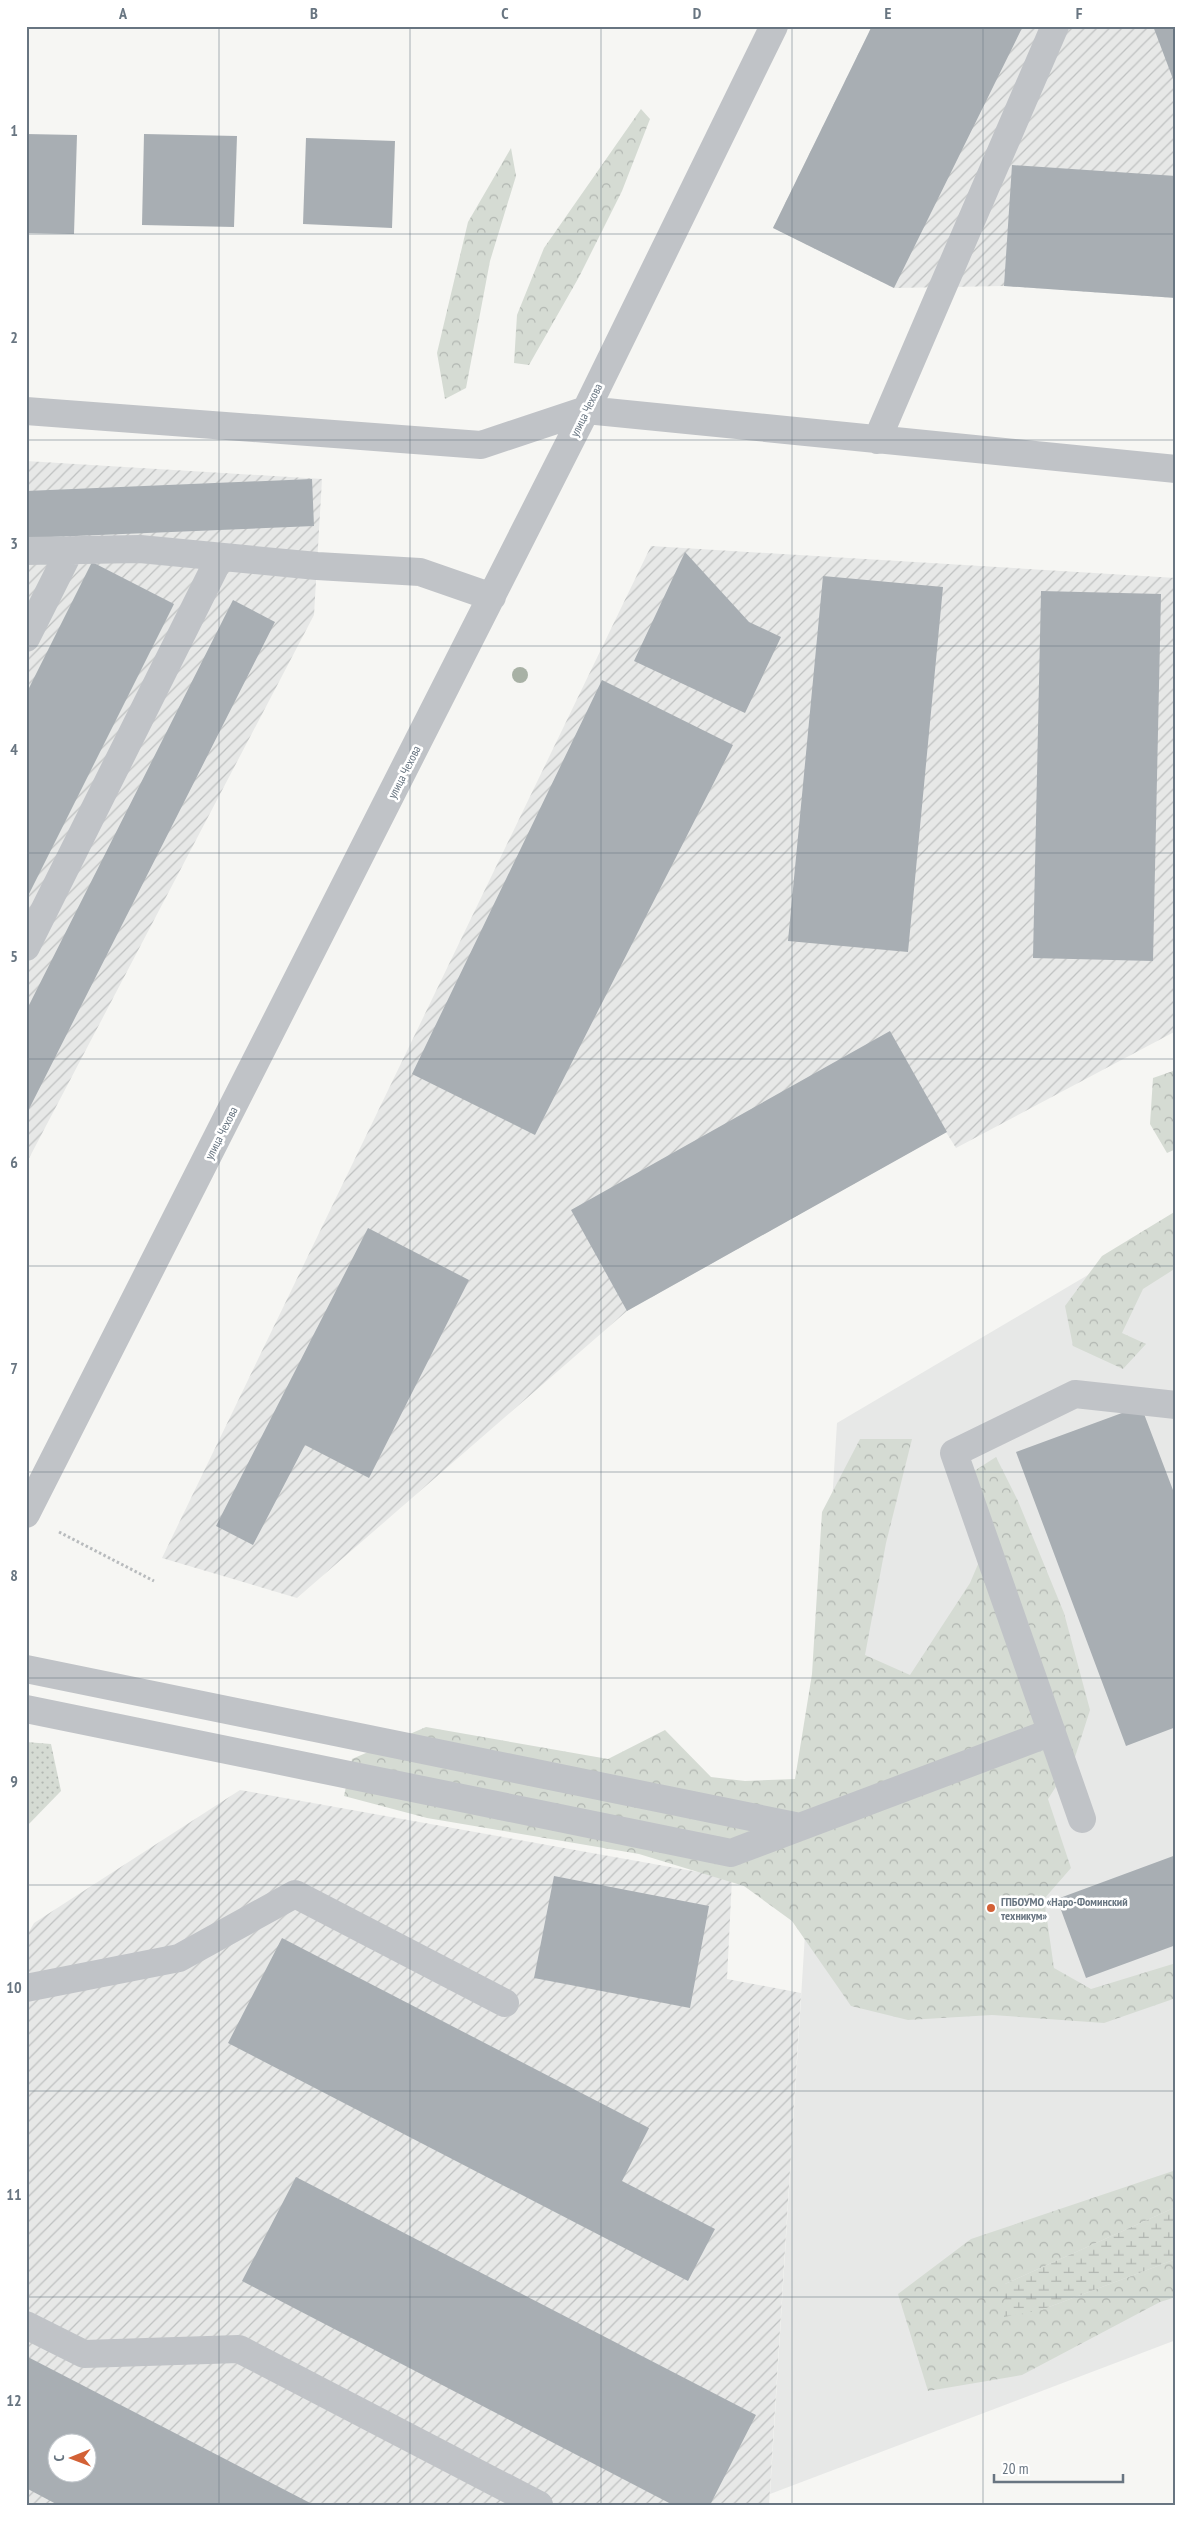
<svg xmlns="http://www.w3.org/2000/svg" width="1202" height="2531" font-family="'PT Sans Narrow',sans-serif">
  <style>
    .built { fill: #e7e8e7 }
    .industrial { fill: url(#industrial-furrows); fill-rule: evenodd }
    .grass { fill: url(#grass-dots) }
    .forest { fill: url(#forest-crowns) }
    .wetland { fill: url(#wetland-marsh) }
    .building { fill: #a8aeb3; fill-rule: evenodd }
    .lines { fill: none; stroke-linecap: round; stroke-linejoin: round }
    .path { stroke: #b8bbbd; stroke-width: 3; stroke-dasharray: 2.5 2.5; stroke-linecap: butt }
    .minor { stroke: #c0c3c7; stroke-width: 28 }
    .tree { fill: #a8b1a5 }
    .grid { fill: none; stroke: #687581; stroke-width: 1; stroke-opacity: 0.55 }
    .poi-dot { fill: #d36136; stroke: #fff; stroke-width: 2 }
    .labels { text-anchor: middle; dominant-baseline: central; stroke-width: 5; stroke-linejoin: round; paint-order: stroke }
    .street-label { font-size: 12px; fill: #687581; stroke: #fff }
    .poi-label { font-size: 12px; font-weight: bold; fill: #687581; stroke: #fff; text-anchor: start }
    .neatline { fill: none; stroke: #687581; stroke-width: 2 }
    .grid-label { font-size: 16px; text-anchor: middle; font-weight: bold; fill: #687581 }
  </style>
  <defs>
    <pattern id="industrial-furrows" width="10" height="10" patternUnits="userSpaceOnUse" patternTransform="scale(1.25)"><rect width="10" height="10" fill="#e7e8e7"/><path d="M-1 1l2-2M0 10L10 0M9 11l2-2" fill="none" stroke="#bfc1c1"/></pattern>
    <pattern id="grass-dots" width="8" height="8" patternUnits="userSpaceOnUse" patternTransform="scale(1.25)"><rect width="8" height="8" fill="#d5dbd3"/><path d="M2 2h.1M6 6h.1" fill="none" stroke="#b1b6b1" stroke-width="1.8" stroke-linecap="round"/></pattern>
    <pattern id="forest-crowns" width="20" height="18" patternUnits="userSpaceOnUse" patternTransform="scale(1.25)"><rect width="20" height="18" fill="#d5dbd3"/><path d="M2 6a3 3 0 1 1 6 0M12 15a3 3 0 1 1 6 0" fill="none" stroke="#b1b6b1"/></pattern>
    <pattern id="wetland-marsh" width="20" height="14" patternUnits="userSpaceOnUse" patternTransform="scale(1.25)"><rect width="20" height="14" fill="#d5dbd3"/><path d="M1 5h8M5 5V1M11 12h8M15 12V8" fill="none" stroke="#b1b6b1"/></pattern>
  </defs>
  <rect width="100%" height="100%" fill="#f6f6f3"/>
  <path class="built" d="M1176,1223V2340L770,2494L837,1423Z"/>
  <path class="industrial" d="M872,26H1176V298L1004,286L894,288L773,228Z
    M26,461L322,479L314,615L26,1164Z
    M651,546L1176,578V1031L956,1148L946,1132L627,1311L297,1598L162,1558Z
    M240,1790L732,1878L727,1979L801,1993L769,2505H26V1937L34,1923ZM58,2444H88V2474H58Z"/>
  <path class="grass" d="M26,1742L51,1744L61,1791L26,1827Z"/>
  <path class="forest" d="M641,109L650,119L622,191L579,277L529,365L514,363L517,315L544,248Z
    M511,148L516,176L490,261L466,388L445,399L437,353L468,222Z
    M1176,1070V1149L1167,1153L1150,1124L1153,1078Z
    M1176,1211V1268L1143,1289L1122,1333L1146,1344L1123,1369L1073,1346L1065,1306L1102,1256Z
    M860,1439H912L886,1543L865,1655L910,1675L970,1583L990,1536L971,1473L996,1457L1018,1501L1064,1613L1090,1710L1075,1757L1048,1799L1071,1868L1044,1899L1054,1968L1091,1989L1176,1963V1998L1104,2023L992,2015L908,2020L851,2006L792,1921L744,1886L639,1854L427,1818L344,1796L352,1759L426,1727L608,1759L665,1730L711,1777L745,1781L795,1779L812,1674L822,1512Z
    M1176,2170V2207L1005,2284L1041,2310L1176,2259V2297L1160,2302L1022,2375L928,2391L898,2294L971,2239Z"/>
  <path class="wetland" d="M1176,2207V2259L1041,2310L1004,2317L1005,2284Z"/>
  <path class="building" d="M872,26H1023L894,288L773,228Z
    M1153,26H1176V87Z
    M26,134L77,135L74,234L26,233Z
    M144,134L237,136L234,227L142,225Z
    M306,138L395,141L392,228L303,224Z
    M1012,165L1176,176V298L1004,286Z
    M312,479L314,526L26,538V491Z
    M685,552L749,622L781,637L745,713L634,661Z
    M92,562L174,604L26,900V694Z
    M823,576L943,587L908,952L788,941Z
    M1041,591L1161,594L1153,961L1033,958Z
    M233,600L275,622L26,1115V1011Z
    M602,680L733,745L535,1135L412,1074Z
    M890,1031L947,1132L627,1311L571,1210Z
    M368,1228L469,1280L369,1478L305,1445L253,1545L216,1526Z
    M1141,1406L1176,1498V1727L1126,1746L1016,1452Z
    M1176,1855V1945L1086,1978L1057,1899Z
    M554,1876L709,1906L690,2008L534,1978Z
    M282,1938L649,2128L622,2181L715,2229L688,2281L228,2043Z
    M296,2177L756,2415L710,2505H673L242,2281Z
    M26,2356L314,2505H58L26,2488ZM58,2444H88V2474H58Z"/>
  <g class="lines">
    <path class="path" d="M59,1532L154,1581"/>
    <path class="minor" d="M26,411L481,445L586,410L1176,469
      M877,440L1055,26
      M26,551L140,549L317,566L420,572L492,597
      M26,638L70,550
      M26,947L220,557
      M26,1514L586,410L774,26
      M26,1669L800,1827
      M26,1709L731,1853L1052,1732
      M1082,1819L954,1453L1075,1394L1176,1405
      M26,1988L179,1958L295,1894L505,2003
      M26,2325L84,2354L239,2349L539,2505"/>
  </g>
  <circle class="tree" cx="520" cy="675" r="8"/>
  <path class="grid" d="M219,26V2505M410,26V2505M601,26V2505M792,26V2505M983,26V2505M26,234H1176M26,440H1176M26,646H1176M26,853H1176M26,1059H1176M26,1266H1176M26,1472H1176M26,1678H1176M26,1885H1176M26,2091H1176M26,2297H1176"/>
  <circle class="poi-dot" cx="991" cy="1908" r="5"/>
  <g class="labels">
    <g class="street-label">
      <text transform="translate(586 410) rotate(-64)">улица Чехова</text>
      <text transform="translate(404 772) rotate(-63)">улица Чехова</text>
      <text transform="translate(221 1133) rotate(-63)">улица Чехова</text>
    </g>
    <g class="poi-label">
      <text x="1001" y="1901">ГПБОУМО «Наро-Фоминский<tspan x="1001" dy="14">техникум»</tspan></text>
    </g>
  </g>
  <rect width="1202" height="2531" fill="none" stroke="#ffffff" stroke-width="55"/>
  <g transform="translate(72 2458) rotate(269)"><circle r="24" fill="#ffffff" stroke="#c3c8cd"/>
  <path d="M0-4L9 19L0 12L-9 19Z" fill="#d36136"/>
  <text y="-8" font-size="14" font-weight="bold" text-anchor="middle" fill="#687581">С</text>
  </g>
  <path d="M994 2474v8h129v-8" fill="none" stroke="#687581" stroke-width="2.5"/>
  <text x="1002" y="2474" font-size="15" fill="#687581" stroke="#ffffff" stroke-width="4" paint-order="stroke">20 m</text>
  <rect x="28" y="28" width="1146" height="2476" class="neatline"/>
  <g class="grid-label">
    <text x="123" y="19">A</text>
    <text x="314" y="19">B</text>
    <text x="505" y="19">C</text>
    <text x="697" y="19">D</text>
    <text x="888" y="19">E</text>
    <text x="1079" y="19">F</text>
    <text x="14" y="136">1</text>
    <text x="14" y="343">2</text>
    <text x="14" y="549">3</text>
    <text x="14" y="755">4</text>
    <text x="14" y="962">5</text>
    <text x="14" y="1168">6</text>
    <text x="14" y="1374">7</text>
    <text x="14" y="1581">8</text>
    <text x="14" y="1787">9</text>
    <text x="14" y="1993">10</text>
    <text x="14" y="2200">11</text>
    <text x="14" y="2406">12</text>
  </g>
</svg>
